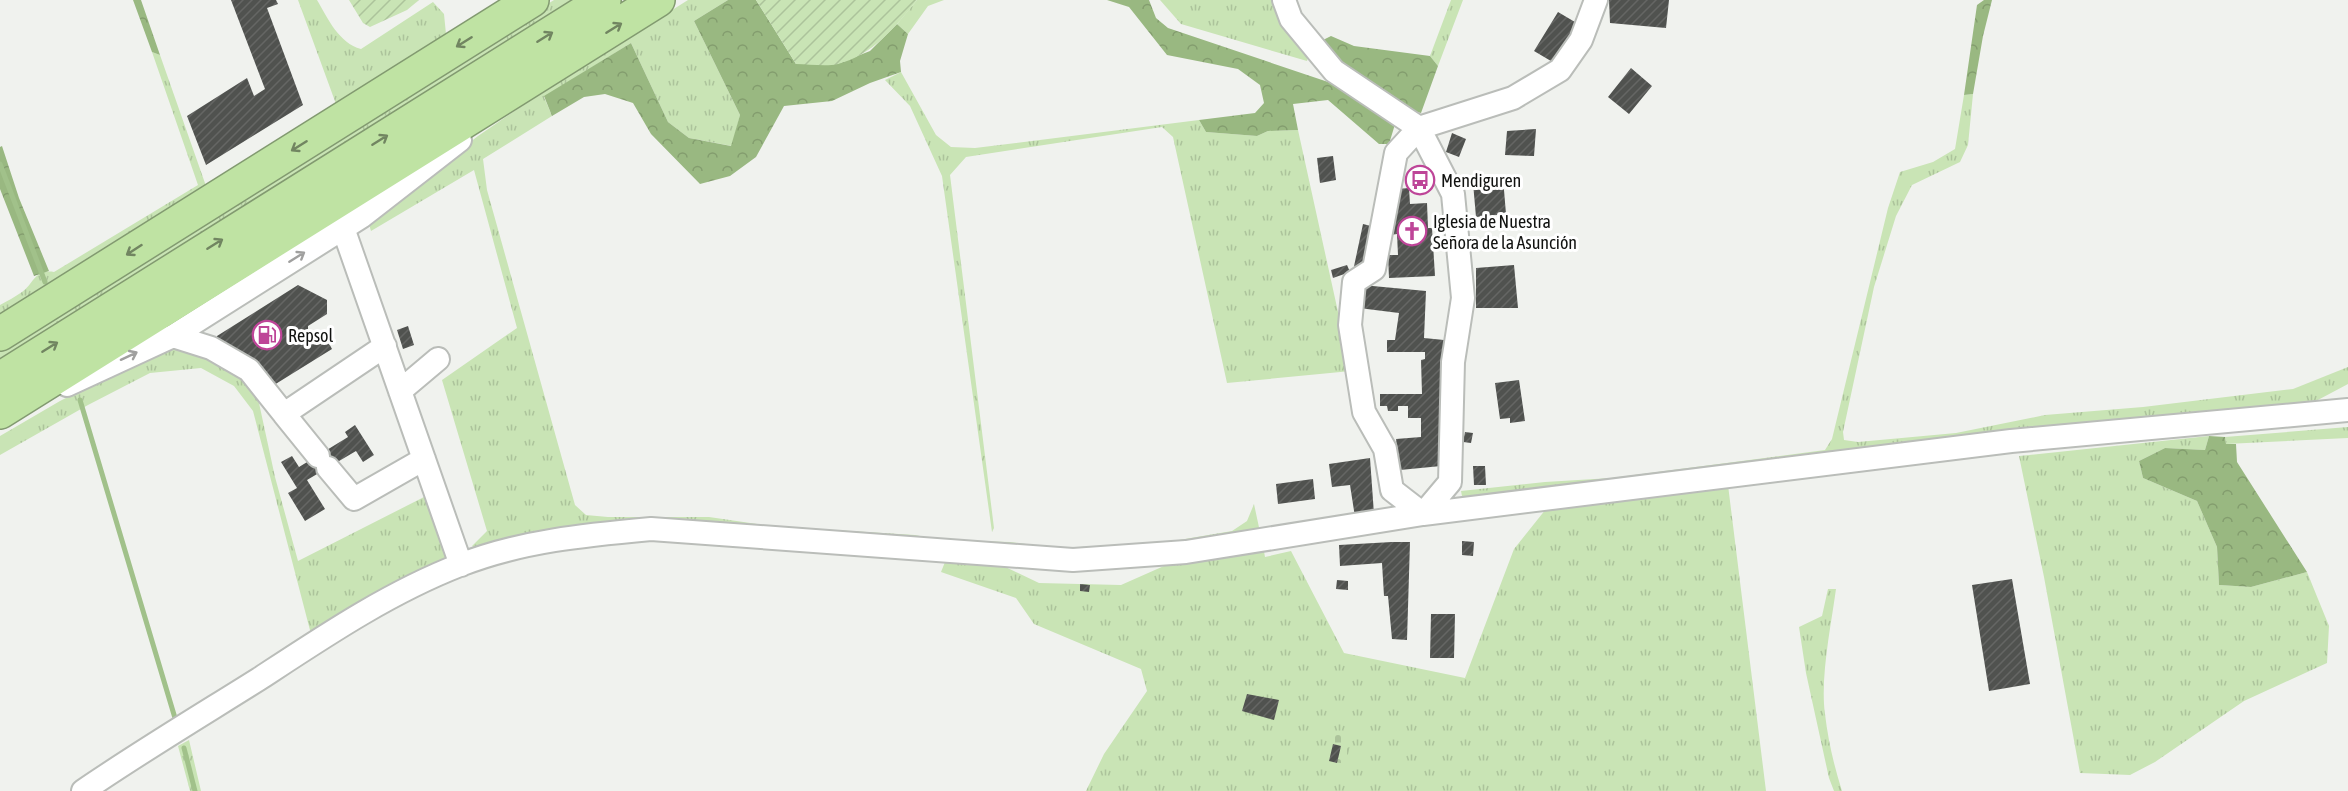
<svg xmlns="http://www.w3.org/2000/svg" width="2348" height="791" font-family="'Asap Condensed',sans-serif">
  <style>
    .grass { fill: url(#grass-tufts) }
    .forest { fill: url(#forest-crowns) }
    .cemetery { fill: url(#cemetery-stones) }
    .garden { fill: url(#garden-furrows) }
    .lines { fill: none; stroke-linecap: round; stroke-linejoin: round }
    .stream { stroke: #a1c18a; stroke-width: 5 }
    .building { fill: url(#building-hatch) }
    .minor-casing { stroke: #babdb9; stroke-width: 26 }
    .highway-casing { stroke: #829a70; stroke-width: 36 }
    .minor { stroke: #fff; stroke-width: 22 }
    .highway { stroke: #bfe3a3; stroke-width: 33 }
    .oneway { stroke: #718561 }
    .oneway2 { stroke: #a0a09f }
    .labels { text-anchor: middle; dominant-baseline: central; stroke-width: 6; stroke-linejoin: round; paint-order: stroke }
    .poi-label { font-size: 18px; fill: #111210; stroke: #fff; text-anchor: start }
  </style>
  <defs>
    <pattern id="grass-tufts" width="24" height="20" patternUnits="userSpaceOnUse" patternTransform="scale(1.5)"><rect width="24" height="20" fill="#c9e4b5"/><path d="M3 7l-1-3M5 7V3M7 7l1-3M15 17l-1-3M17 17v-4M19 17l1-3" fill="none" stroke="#acc39b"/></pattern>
    <pattern id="forest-crowns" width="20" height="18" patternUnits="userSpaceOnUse" patternTransform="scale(1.5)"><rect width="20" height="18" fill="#99b881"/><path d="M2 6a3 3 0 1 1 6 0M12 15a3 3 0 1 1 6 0" fill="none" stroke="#839d6e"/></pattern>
    <pattern id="cemetery-stones" width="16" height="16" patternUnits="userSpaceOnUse" patternTransform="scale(1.5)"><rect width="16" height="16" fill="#c9e4b5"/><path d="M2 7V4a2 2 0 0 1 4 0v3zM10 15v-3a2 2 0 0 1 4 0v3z" fill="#acc39b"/></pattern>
    <pattern id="garden-furrows" width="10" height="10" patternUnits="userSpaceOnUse" patternTransform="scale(1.5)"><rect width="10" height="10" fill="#c9e4b5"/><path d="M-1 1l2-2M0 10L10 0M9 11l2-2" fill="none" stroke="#acc39b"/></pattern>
    <pattern id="building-hatch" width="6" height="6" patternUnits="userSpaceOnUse" patternTransform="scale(1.5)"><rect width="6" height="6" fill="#50524f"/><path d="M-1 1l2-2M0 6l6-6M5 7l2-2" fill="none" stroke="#656664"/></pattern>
  </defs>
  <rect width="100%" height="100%" fill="#f0f2ee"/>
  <path class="grass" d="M298,0H317C328,19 339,43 361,49L433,2L444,14L446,34L336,104Z
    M554,0H581L0,361V346Z
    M688,0H728L694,21L740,115L732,146L689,138L668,122L631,43L544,97L552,116L483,159L487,190L575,505L586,515L608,517H709L770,526L915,535L939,540L1010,542L1058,548L1123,545L1179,540L1232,531L1247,521L1254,504L1260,532L1128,553L712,526L479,552L472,546L487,531L442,380L517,328L474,170L371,231L368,221L478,136L542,92Z
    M917,0H944L928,6L908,34L897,24Z
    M1160,0H1272L1275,9L1310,51L1307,61L1181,24Z
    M1451,0H1463L1438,66L1430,56Z
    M152,52L160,55L206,186L0,317V305C7,301 15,297 22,292C34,284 34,269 54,272L198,185Z
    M901,72L936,135L951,147L975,148L1199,120L1206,132L1257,136L1268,131L1298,130L1351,371L1227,383L1173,137L1162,127L966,157L950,175L994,528L992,532L942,176L910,106L885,80Z
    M1973,94L1968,145L1960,162L1912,185L1896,216L1874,287L1843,432L1844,440L1858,442L1956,433L2045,415L2143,407L2293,389L2348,367V384L2316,401L2283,406L2109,420L2001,432L1472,499L1462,496L1461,491L1545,482L1611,478L1825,450L1832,439L1888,208L1900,172L1933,162L1955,149L1964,95Z
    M173,344L235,370L252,391L259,403L275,477L298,561L426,496L449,559L311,634L253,411L234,386L201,368L150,373L88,405L0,455V436L60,401Z
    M2348,427V438L2226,444L2225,437Z
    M2209,436L2205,450L2165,448L2139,461L2143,478L2197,501L2217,547L2219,585L2251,587L2307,572L2329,626L2327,663L2244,701L2155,762L2130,775L2080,773L2044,577L2019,456Z
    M1728,485L1766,791H1086L1104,754L1147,691L1141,669L1034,624L1016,598L941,572L947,557L997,563L1039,583L1121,585L1182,558L1263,546L1265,557L1291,551L1344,653L1465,678L1514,549L1550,504Z
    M1828,589H1836C1831,626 1820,678 1825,714C1828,740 1834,766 1842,791H1834L1829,778L1806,673L1799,627L1822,616Z
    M189,740L201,791H190L178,746Z"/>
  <path class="forest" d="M133,0H141L160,55L152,52Z
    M728,0H756L796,64H837L870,51L897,24L908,34L900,61L901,72L870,83L832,101L784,106L756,157L730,176L700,184L651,134L633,103L605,94L584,97L552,116L544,96L631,43L668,122L689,138L731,146L740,115L694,21Z
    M1107,0H1149L1156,18L1168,28L1337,85L1396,121L1389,144H1379L1328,100L1293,104L1298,130L1268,131L1257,136L1206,132L1199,120L1255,113L1264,103L1260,85L1238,69L1167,55L1129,7Z
    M1984,0H1992L1983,36L1973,94L1964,95L1977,5Z
    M1331,36L1354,46L1430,56L1438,66L1421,113C1381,102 1347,71 1319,42Z
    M2,146L19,198L49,271L34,276L0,189V147Z
    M2209,436L2225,437L2226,444H2236L2237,462L2307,572L2251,587L2219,585L2217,547L2197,501L2143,478L2139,461L2165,448L2205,450Z"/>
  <path class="cemetery" d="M1335,734L1352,735L1346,764L1329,761Z"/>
  <path class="garden" d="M349,0H419L407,10L370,27L363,23Z
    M756,0H917C895,27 873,55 838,64C826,67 809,64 796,64Z"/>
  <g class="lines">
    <path class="stream" d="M0,164L45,282
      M80,400L175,718
      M184,748L195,791"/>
  </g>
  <path class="building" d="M231,0H276L278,4L267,8L303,105L206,165L187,116L247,78L254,96L265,89Z
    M1609,0H1669L1666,28L1610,23Z
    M1558,12L1580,25L1556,64L1534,51Z
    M1631,68L1652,86L1629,114L1608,97Z
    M1536,129L1534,156L1505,155L1507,131Z
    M1452,133L1466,139L1459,157L1446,152Z
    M1333,156L1336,180L1320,183L1317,158Z
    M1503,178L1506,214L1476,217L1473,183Z
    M1409,188L1410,204L1427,203L1428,228H1432L1435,276L1389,278L1388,255H1398L1397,234L1391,235L1389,205H1398L1397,189Z
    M1363,224L1375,227L1367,266L1353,271Z
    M1347,265L1350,272L1333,278L1331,270Z
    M1514,265L1518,308H1476V268Z
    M298,285L327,300V314L308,326V330L316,335V341L325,336L332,349L274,385L217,350V336Z
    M1362,285L1426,291L1424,338L1444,340L1441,466L1400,470L1396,439L1421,437V418H1408V406H1398V411H1388L1387,406H1380V394H1422L1421,360L1425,359V352H1387V340H1395L1399,313L1359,308Z
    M408,326L414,345L403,349L397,330Z
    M1519,380L1525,421L1510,423V418L1500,419L1495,383Z
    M355,425L374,455L363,462L356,451L307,480L325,509L305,521L288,493L297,488L281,462L292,456L299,467L348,437L345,432Z
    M1465,432L1473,433L1471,443L1463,442Z
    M1370,458L1374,514L1355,517L1350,485L1332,487L1329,464Z
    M1473,466H1485L1486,485H1474Z
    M1313,479L1315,499L1278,504L1276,484Z
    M1462,541L1474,542L1473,556L1462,555Z
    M1392,542H1410L1407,640L1392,639L1388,596H1384L1382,563L1340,566L1339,545Z
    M2012,579L2030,684L1989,691L1972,585Z
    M1337,580L1348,581V590L1336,589Z
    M1080,584L1090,585L1089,592L1080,591Z
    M1431,614H1455L1454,658H1430Z
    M1247,694L1279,700L1274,720L1242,711Z
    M1333,744L1341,746L1337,763L1329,761Z"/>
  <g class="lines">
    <g class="minor-casing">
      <path id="minor" d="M1284,0L1291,19L1334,71L1419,128L1453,194L1463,298L1453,362L1450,482L1423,514
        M343,228L461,565
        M173,336L211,348L249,370L284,414
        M67,385L173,336L361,217L460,140
        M400,391L438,359
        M318,456L284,414L385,346
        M328,468L354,499L424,459
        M1423,514L1392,490L1385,449L1364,412L1350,325L1354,282L1374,269L1396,153L1419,128L1513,98L1560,70L1581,40L1596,0
        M83,791C140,752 200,716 259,679C323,637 388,593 460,565C521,541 586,535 651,529L1073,560L1186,552L1423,514L2011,441L2348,410"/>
    </g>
    <g class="highway-casing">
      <path id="highway" d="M0,334L532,0
        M0,379L604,0
        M0,412L658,0"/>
    </g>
    <use href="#minor" class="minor"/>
    <use href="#highway" class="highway"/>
  </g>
  <defs><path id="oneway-shaft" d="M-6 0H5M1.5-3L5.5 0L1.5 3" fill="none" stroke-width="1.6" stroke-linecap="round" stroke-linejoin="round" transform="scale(1.5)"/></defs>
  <g class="oneway">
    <use href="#oneway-shaft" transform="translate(614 28) rotate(-32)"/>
    <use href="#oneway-shaft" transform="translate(545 37) rotate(-32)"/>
    <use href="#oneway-shaft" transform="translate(464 42) rotate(148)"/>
    <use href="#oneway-shaft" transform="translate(380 140) rotate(-32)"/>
    <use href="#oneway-shaft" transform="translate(299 146) rotate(148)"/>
    <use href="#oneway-shaft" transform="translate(215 244) rotate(-32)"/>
    <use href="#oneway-shaft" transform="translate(134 250) rotate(147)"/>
    <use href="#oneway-shaft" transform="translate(50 347) rotate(-32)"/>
  </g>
  <g class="oneway2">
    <use href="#oneway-shaft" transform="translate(297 257) rotate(-32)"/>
    <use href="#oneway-shaft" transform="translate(129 356) rotate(-25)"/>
  </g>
  <defs>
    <g id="bus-ring" transform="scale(1.5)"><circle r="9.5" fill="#fff" stroke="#be4598" stroke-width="1.5"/><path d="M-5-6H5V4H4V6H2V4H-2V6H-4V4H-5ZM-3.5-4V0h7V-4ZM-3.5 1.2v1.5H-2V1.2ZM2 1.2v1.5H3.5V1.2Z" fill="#be4598"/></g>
    <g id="church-ring" transform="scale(1.5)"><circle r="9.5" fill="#fff" stroke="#be4598" stroke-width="1.5"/><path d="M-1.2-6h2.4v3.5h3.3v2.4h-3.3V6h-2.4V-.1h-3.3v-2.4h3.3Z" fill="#be4598"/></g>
    <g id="fuel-ring" transform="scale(1.5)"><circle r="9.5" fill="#fff" stroke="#be4598" stroke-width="1.5"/><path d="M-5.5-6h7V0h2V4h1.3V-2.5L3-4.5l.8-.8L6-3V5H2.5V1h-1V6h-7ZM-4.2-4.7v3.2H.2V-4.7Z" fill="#be4598"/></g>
  </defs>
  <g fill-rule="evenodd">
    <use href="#bus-ring" x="1420" y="180"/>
    <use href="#church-ring" x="1412" y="231"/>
    <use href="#fuel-ring" x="267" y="335"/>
  </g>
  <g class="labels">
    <g class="poi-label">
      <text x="1441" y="180">Mendiguren</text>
      <text x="1433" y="221">Iglesia de Nuestra<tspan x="1433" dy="21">Señora de la Asunción</tspan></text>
      <text x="288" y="335">Repsol</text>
    </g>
  </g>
</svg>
